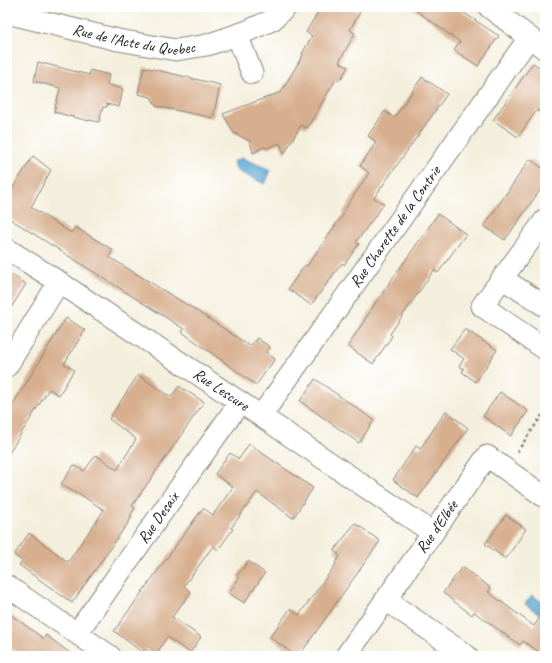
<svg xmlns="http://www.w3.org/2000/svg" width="552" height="663" font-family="Caveat,sans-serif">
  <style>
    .water { fill: #59a6d2; stroke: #3a6177 }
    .building { fill: #d7af8e }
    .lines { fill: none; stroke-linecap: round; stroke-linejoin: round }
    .street-casing { stroke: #88867c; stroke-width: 23 }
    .path { stroke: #88867c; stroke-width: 2.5; stroke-dasharray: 3 3; stroke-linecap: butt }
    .street { stroke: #fff; stroke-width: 21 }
    .labels { text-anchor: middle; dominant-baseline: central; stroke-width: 3.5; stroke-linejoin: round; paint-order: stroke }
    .street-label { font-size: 16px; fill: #1c1c1c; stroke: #fff }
  </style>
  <rect width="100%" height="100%" fill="#fff"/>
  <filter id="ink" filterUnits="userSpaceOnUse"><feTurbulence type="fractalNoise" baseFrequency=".025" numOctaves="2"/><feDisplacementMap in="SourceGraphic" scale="8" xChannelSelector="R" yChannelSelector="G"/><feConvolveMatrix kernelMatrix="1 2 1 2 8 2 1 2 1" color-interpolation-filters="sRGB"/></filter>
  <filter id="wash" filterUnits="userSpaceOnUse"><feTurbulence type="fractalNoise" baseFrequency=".012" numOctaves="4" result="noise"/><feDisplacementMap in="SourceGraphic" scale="16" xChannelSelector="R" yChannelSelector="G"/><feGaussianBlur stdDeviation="0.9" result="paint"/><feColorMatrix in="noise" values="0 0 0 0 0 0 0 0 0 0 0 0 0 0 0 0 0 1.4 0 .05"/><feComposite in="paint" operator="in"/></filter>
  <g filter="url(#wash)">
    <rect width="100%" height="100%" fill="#f4efdd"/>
    <path class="water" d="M242,158L271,170L265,184L237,171L233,162Z
      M532,595L545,604V610L541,615L525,604Z"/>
    <g id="blocks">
      <path class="building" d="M321,7H350L360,12L350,30L355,33L339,62L348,67L341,79L335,81L307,128L301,125L284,154L280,143L267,148L264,147L253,153L250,141L234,133L223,114L281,92L303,55L302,54L312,36L306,32Z
        M411,7H455L499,36L478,66L454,50L460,42Z
        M38,62L89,75L90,70L109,75L107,85L123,89L119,107L107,104V107H103L99,122L89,120V121L54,112L60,88L34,81Z
        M533,63L545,71V116L537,110L518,137L493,120Z
        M144,67L220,85L213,118L156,106L151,97L138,94Z
        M422,77L447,94L374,198L384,204L356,242L359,244L344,265L342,263L311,305L288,289L305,265L307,266L344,213L343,212L369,173L360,166L376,142L368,136L385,111L394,118Z
        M33,156L51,170L31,207L71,233L75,227L113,250L109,257L197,311L250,346L257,338L270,347L266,352L275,359L256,385L182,332L184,329L7,217V197Z
        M530,159L545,170V183L505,240L484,226Z
        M438,214L466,234L438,273L434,270L390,334L392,336L373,364L348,346L376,302Z
        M7,272L26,284L7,314Z
        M66,318L85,330L64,364L74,370L59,395L49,389L7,456V414Z
        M465,329L497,350L476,382L462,372L464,369L459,366L464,359L450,349Z
        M138,375L171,397L179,386L204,402L132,506L135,508L130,516L132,517L72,603L19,565L22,561L14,555L29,533L68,562L104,510L78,493L77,494L61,484L74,465L84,471L96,455L117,470L136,439L109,419Z
        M315,379L374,420L359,443L300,401Z
        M500,392L528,411L511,436L483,416Z
        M446,411L468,428L418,498L393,480L416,446L420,449Z
        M249,444L313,488L293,518L257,492L231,528L233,529L218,550L213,546L184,586L191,592L172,617L201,637L190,653L167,637L155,656L145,649L142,652L114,631L203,508L213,515L233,487L215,474L230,453L239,459Z
        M506,515L526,529L506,559L485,544Z
        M355,523L380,541L299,656H296L270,637L290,609L299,615L336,564L335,563L340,556L334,551Z
        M248,561L265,573L244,603L229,593L239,578L237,576Z
        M462,567L491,588L488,592L534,626L545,610V656L523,641L520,645L474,612L472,615L443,593Z
        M7,612L44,639L46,635L74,656H22L7,645Z"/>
    </g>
  </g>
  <g filter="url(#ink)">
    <use href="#blocks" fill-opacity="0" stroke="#88867c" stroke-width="1"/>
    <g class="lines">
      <g class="street-casing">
        <g id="street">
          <path d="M489,7L545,49"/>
          <path id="s1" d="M7,13L118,40L176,50L207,45L245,32L272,20L286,7"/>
          <path d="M237,35L252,73"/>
          <path d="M545,220L482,306L545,349"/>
          <path id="s2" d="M7,249L59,282L261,416L433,533"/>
          <path d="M503,279L545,306"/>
          <path d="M7,366L59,282"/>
          <path id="s3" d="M261,416L529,38"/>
          <path d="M7,586L110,656"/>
          <path d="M386,600L467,656"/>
          <path id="s4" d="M77,633L240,402"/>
          <path id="s5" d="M346,656L487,456L545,497"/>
        </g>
      </g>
      <path class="path" d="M517,452L545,411"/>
      <use href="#street" class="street"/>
    </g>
  </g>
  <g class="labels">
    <g class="street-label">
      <text stroke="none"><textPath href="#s1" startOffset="130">Rue de l'Acte du Quebec</textPath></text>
      <text stroke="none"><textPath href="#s3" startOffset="232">Rue Charette de la Contrie</textPath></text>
      <text stroke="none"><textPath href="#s2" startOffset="256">Rue Lescure</textPath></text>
      <text stroke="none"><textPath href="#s4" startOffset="141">Rue Desaix</textPath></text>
      <text stroke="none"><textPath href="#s5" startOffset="158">Rue d'Elbée</textPath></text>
    </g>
  </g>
  <rect width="552" height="663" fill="none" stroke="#fff" stroke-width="24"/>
</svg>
